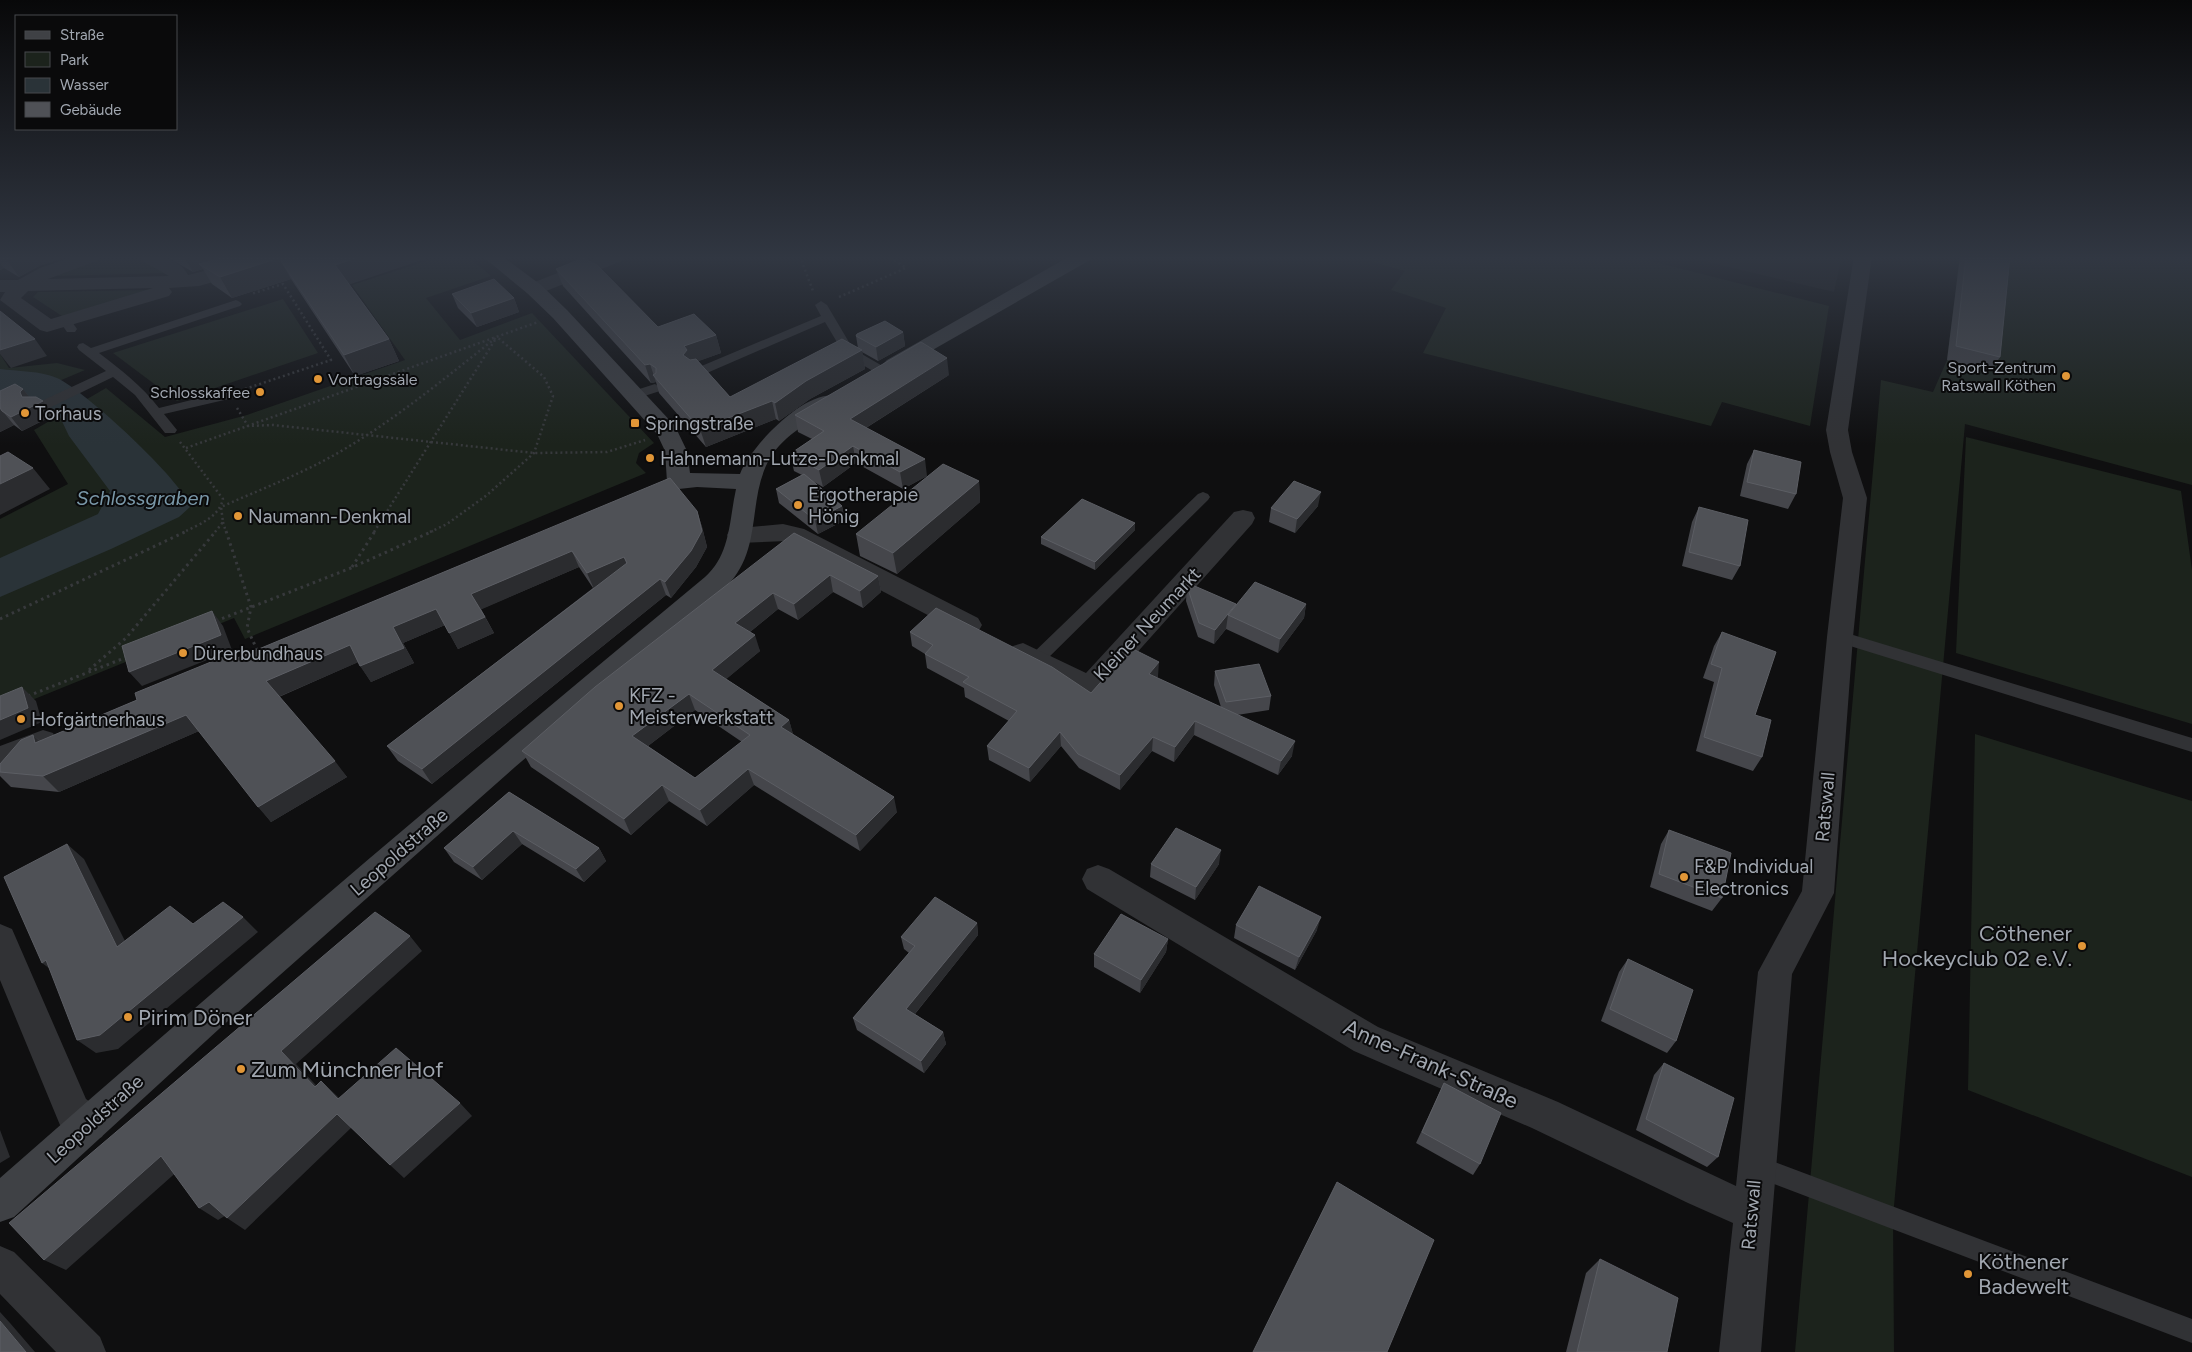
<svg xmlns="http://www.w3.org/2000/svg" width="2192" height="1352" font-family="Figtree,sans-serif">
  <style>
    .built { fill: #1b1b1d }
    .green { fill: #1c231c }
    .water { fill: #2a3338 }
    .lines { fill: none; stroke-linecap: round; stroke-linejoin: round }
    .path-far1 { stroke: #37393c; stroke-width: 2.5; stroke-dasharray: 2 3; stroke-linecap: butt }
    .path { stroke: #37393c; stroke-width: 3; stroke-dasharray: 2.5 4; stroke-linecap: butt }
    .lane { fill: #313235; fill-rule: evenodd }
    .street { fill: #313235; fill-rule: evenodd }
    .secondary { fill: #3f4145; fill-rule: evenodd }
    .wall { fill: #45464b; fill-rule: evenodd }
    .shaded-wall { fill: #2b2c2f }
    .building { fill: #4f5156; stroke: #5c5e64; fill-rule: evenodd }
    .poi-dot { fill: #e19637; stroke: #0a0a0b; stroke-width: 2 }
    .labels { text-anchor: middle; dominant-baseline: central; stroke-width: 4; stroke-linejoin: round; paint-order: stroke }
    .far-poi-label { font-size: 16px; fill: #a1a7b0; stroke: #0a0a0b; text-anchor: end }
    .poi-label { font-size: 19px; fill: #a1a7b0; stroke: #0a0a0b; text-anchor: start }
    .street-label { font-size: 19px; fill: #a1a7b0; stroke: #0a0a0b }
    .water-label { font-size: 20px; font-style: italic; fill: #7a98a9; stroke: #0a0a0b }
    .near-poi-label { font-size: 22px; fill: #a1a7b0; stroke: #0a0a0b; text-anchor: start }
    .near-street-label { font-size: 22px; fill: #a1a7b0; stroke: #0a0a0b }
  </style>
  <rect width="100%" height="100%" fill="#0f0f10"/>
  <path class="built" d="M1683,256H1842L1834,292Z"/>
  <path class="green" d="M103,256H136L168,273L53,276Z
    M442,256H467L491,276L426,298L460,340L532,313L654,443L639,453L636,463L646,473L245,639L234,618L0,713V519L68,484L34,430L106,388L165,437L247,415L405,360L352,285Z
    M1352,256H1631L1829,306L1810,426L1722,402L1711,426L1423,353L1446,308L1391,290L1405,271Z
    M1960,256H2192V485L1965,424L1893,1217L1894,1352H1795L1881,380L1933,392L1947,360Z
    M152,290L65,318L33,297L38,292Z
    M283,299L318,353L177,401L113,353Z
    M0,354L9,368L57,363L85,370L0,406Z
    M1966,437L2181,491L2192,570V724L1956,653Z
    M1975,734L2192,801V1177L1968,1090Z"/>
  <path class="water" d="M0,369C16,371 42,371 57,378C83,389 184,482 190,507L179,517L111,549L0,597V558L98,514L110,491L69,436L59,415L29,397L0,391Z"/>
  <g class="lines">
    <path class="path-far1" d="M805,256L802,262L813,291
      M839,297L906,268L889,256
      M245,389L331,360L283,284L251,294
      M237,408L248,426L273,425L534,453L607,452L645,440
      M180,442L223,499C219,517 200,524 184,532
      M186,448L538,322
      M223,522L226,532
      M215,532L223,522L221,507C259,490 299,475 336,454C394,421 445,378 497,337
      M374,532L495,340
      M430,532L447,524L487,495L534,453L553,396L544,377L497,337"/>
    <path class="path" d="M226,531L251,607L247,628L258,652
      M352,567L375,531
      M0,619L187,531
      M216,621L351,568L433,531
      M89,670L126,638L216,531
      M28,696L127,657"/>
    <path class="lane" d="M236,300L240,302L242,304L240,306L99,353C121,370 141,385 159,408L228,391L234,395L233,398L164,414L177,430L175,433H165L135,395L113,377L45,410H35L33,407L35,404L106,371L79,350L77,347L79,344L83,343L91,348Z
      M821,301L827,305L853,349L886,368L888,371L886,374H878L844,354L825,322L700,376L696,377L690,373L692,370L821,316L815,305Z
      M66,318L70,319L77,329L75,332H67L60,322L62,319Z
      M655,384L661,388L660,391L635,399L629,395L630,392Z
      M1203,492L1208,494L1210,497L1208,500L1042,664L1036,666L1030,664L1028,660L1030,656L1198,494Z
      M1840,631L2192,738V752L1834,641L1832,637L1834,633Z
      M1756,1155L2192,1319V1343L1748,1174L1745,1166L1748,1158Z"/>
    <path class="street" d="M75,256H101L99,260L48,279L169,276L141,260L139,256C157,256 179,257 188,275L266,256H294L292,260L199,286L169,288L172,292L169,296L47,332L40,330L0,300L5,292H0V280H18L40,268ZM153,288L51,319L21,298L28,291Z
      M601,256H626L624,260L541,293L534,295L527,293L524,289L527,285Z
      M1854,256H1872L1848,430L1852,452L1867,498L1853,637L1834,893L1792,974L1761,1352H1719L1733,1223L1688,1203L1532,1128L1354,1051L1087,889L1082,879L1087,869L1098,865L1109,869L1378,1027L1558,1102L1736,1186L1758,972L1802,891L1827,637L1843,498L1830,452L1826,430Z
      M1243,510L1252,512L1255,518L1252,524L1100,694L1090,697L1080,694L1013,660L1009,653L1013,646L1023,643L1086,673L1234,512Z
      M783,524L804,529L978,618L982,625L978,632L969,634L960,632L787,541L739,543L730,541L727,535L730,529Z
      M43,730L53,733L57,741L53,749L0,769V746Z
      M0,924L12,929L86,1099L102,1111L107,1124L102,1137L89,1142L76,1137L60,1125L0,980Z
      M0,1246L14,1252L100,1337L106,1352H56L0,1294Z"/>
    <path class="secondary" d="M482,256H502L541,285L567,310L675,426L687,451L690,473L740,474C750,447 805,389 836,396L839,401L836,406C813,419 784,435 770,458C746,500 764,549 726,587L515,767L219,1029L14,1217L0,1222V1178C232,974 467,774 705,577C731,554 729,520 736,489L697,487L679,489L671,487L667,482L665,451L657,434L553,318L527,293Z
      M1070,256H1092L1090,260L901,368L894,370L887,368L883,364L887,360Z"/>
  </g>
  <path class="wall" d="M0,256L39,266L19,277L4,268L0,270Z
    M165,256H433L349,284L389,339L399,361L355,376L291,279L232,298L212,284L203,269L193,272Z
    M1708,256H1720L1718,258Z
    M1960,256H2010L2000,357L1991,371L1947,360Z
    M556,269L658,327L716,335L721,353L698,361L730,397L858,348L856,336L903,332L905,346L878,361L862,352L865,369L810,399L779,421L776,419L706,447L659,393L656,382L651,383L563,286Z
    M452,294L514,298L519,312L477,327L458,308Z
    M949,375L866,428L927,476L903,489L856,463L823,487L814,482L842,506L845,520L818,534L779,503L776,489L802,475L794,471L790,454L812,439L798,432L795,415Z
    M23,389L29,397L43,401L54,415L22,431L14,425L0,432V391Z
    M1754,450L1796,494L1788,509L1740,496L1747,464Z
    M979,481L980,502L897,574L860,556L856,534Z
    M1318,506L1295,533L1269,522L1271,508Z
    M1699,507L1740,566L1732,580L1682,566L1692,522Z
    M697,511L702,527L707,547L696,567L671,598L666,595L432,784L398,761L387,746L593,588L579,567L481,609L494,633L458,649L445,625L403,643L414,663L371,682L358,662L279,697L347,777L271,822L199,731L59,792L11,787L0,776V764L33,735L40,741L137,700L228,655L232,661Z
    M1135,523V530L1095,570L1041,544V537Z
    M794,533L878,576L881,592L863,608L833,592L798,620L778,609L750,632L760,651L726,679L789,720L793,735L897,812L860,851L754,785L707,826L669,801L631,835L531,767L522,751ZM695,710L742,742L695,778L648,746Z
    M1187,586L1236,604H1306L1304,618L1278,653L1226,629L1214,644L1198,637L1186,601Z
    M910,632L1091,693L1158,676L1157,678L1221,707L1214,685L1215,671L1271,696L1269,710L1237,715L1292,756L1278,775L1194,735L1174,762L1152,751L1120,790L1079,768L1061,746L1030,782L989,760L987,746L1009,721L965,697L964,688L927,668L925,654L912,646Z
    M1722,632L1762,757L1753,771L1696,751L1714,682L1703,678L1714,646Z
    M509,792L599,848L606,861L584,882L522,844L482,880L454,862L444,848Z
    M1669,830L1722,898L1712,911L1650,887L1661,844Z
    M1151,864H1219L1195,900L1150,877Z
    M977,923L978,935L915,1014L943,1032L946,1044L924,1073L857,1030L853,1018L909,953L904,949L901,937Z
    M1236,925L1317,930L1295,970L1234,938Z
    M1168,939L1166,952L1140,993L1094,967V954Z
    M1628,959L1676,1041L1667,1053L1601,1021L1619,972Z
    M1664,1063L1718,1157L1707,1167L1636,1130L1654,1075Z
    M1444,1083L1480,1164L1473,1175L1416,1143Z
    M1600,1259L1667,1352H1566L1586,1273Z"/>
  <path class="shaded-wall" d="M16,256H71L39,266L19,277L7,260Z
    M183,256H260L199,264L203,269L193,272Z
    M362,256H433L345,286L335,265Z
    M279,258L291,279L232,298L220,277Z
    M0,263L4,268L0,270Z
    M514,298L519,312L477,327L471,313Z
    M903,332L905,346L878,361L876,347Z
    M716,335L721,353L691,364L683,355L684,346Z
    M35,339L47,356L11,368L0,354V350Z
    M389,339L399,361L355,376L344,355Z
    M862,350L865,369L810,399L779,421L775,403L806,381Z
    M947,358L949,375L853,436L850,419Z
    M650,364L656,382L651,383L645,365Z
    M23,389L34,403L43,401L54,415L22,431L11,417L22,397L20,392Z
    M772,401L776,419L706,447L700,429Z
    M0,408L14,425L0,432Z
    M853,446L856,463L823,487L819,470Z
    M925,459L927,476L903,489L900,472Z
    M33,468L50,489L0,515V484Z
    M979,481L980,502L897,574L893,553Z
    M1321,492L1318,506L1295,533L1297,519Z
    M842,506L845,520L818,534L815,520Z
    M697,511L702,527L707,547L696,567L671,598L665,582Z
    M1135,523V530L1095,570V562Z
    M572,551L579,567L480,610L471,594Z
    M624,557L630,573L594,589L587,573Z
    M830,575L833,592L798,620L794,604Z
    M878,576L881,592L863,608L860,591Z
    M660,579L666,595L432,784L422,769Z
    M773,593L778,609L740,640L735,623Z
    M1236,604L1228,615L1226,629L1214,644L1215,630Z
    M1306,604L1304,618L1278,653L1280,639Z
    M436,609L445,625L403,643L414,663L371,682L360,666L393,627Z
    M212,611L223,626L232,650L142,686L129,672Z
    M485,617L494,633L458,649L449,633Z
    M755,635L760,651L718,686L712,670Z
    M350,645L361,661L278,697L266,681Z
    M1159,662L1158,676L1148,688L1149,674Z
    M22,687L36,701L42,722L0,740V720Z
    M689,694L695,710L640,752L632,736Z
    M186,715L199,731L59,792L43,776Z
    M789,720L794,737L781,727Z
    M1195,721L1194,735L1174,762L1175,747Z
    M1060,732L1061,746L1030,782L1029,768Z
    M33,735L49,750L35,743Z
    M1153,737L1152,751L1120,790V775Z
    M1295,741L1292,756L1278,775L1281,761Z
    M335,761L347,777L271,822L258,807Z
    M748,769L754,785L707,826L700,810Z
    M662,785L669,801L631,835L624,819Z
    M894,797L897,812L860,851L856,835Z
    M513,831L522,844L482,880L473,867Z
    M67,844L84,859L135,961L117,947Z
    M599,848L606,861L584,882L576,869Z
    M1221,850L1219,864L1195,900L1196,887Z
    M243,917L258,932L118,1049L96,1053L77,1040Z
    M1321,917L1317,930L1295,970L1299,957Z
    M977,923L978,935L909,1021L906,1009Z
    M410,936L422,951L296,1064L330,1100L315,1087L281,1051Z
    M1168,939L1166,952L1140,993L1141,980Z
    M46,960L61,977L42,963Z
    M943,1032L946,1044L924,1073L921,1061Z
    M321,1081L336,1095L353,1112L338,1099Z
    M460,1103L472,1116L404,1178L390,1165Z
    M337,1114L352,1127L245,1230L227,1218Z
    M0,1130L10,1157L0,1163Z
    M161,1156L180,1169L66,1270L44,1260Z
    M209,1202L228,1214L218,1220L199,1208Z
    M0,1312L10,1323L35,1352H26L0,1321Z"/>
  <path class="building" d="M0,256H16L7,260Z
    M229,256H362L335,265L389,339L344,355L279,258L220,277L199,264Z
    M1966,256H2010L2000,357L1956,346Z
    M583,258L597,265L658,327L694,314L716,335L684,346L687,350L683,355L690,360L696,359L730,397L842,339L862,350L806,381L775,403L772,401L700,429L653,375L656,373V368L650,364L645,365L556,269Z
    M494,279L514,298L471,313L452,294Z
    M0,311L35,339L0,350Z
    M885,321L903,332L876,347L856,336L857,334Z
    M921,342L947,358L850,419L925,459L900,472L853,446L819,470L790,454L824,431L795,415Z
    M15,384L23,389L20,392L22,397H36L43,401L11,417L2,411L0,408V391Z
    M1754,450L1801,462L1796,494L1747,482Z
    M8,452L33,468L0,484V456Z
    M943,464L979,481L893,553L856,534Z
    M804,474L842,506L815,520L776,489Z
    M670,478L697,511L702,531L691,551L665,582L660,579L422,769L387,746L627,563L624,557L587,573L572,551L471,594L485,617L449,633L436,609L393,627L404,648L360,666L350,645L266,681L335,761L258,807L186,715L43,776L0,772V764L21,740L33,735L35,743L137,700L135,693L228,655L230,661Z
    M1294,481L1321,492L1297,519L1271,508Z
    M1082,499L1135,523L1095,562L1041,537Z
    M1699,507L1748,520L1740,566L1689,552Z
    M794,533L878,576L860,591L830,575L794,604L773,593L735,623L755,635L712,670L789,720L781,727L894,797L856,835L748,769L700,810L662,785L624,819L522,751L595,687ZM689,694L750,735L695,778L632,736Z
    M1255,582L1306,604L1280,639L1228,615Z
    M1190,584L1236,604L1215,630L1199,623L1187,586Z
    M936,608L1052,667L1091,693L1131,648L1159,662L1149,674L1295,741L1281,761L1195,721L1175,747L1153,737L1120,775L1078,754L1060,732L1029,768L987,746L1017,711L963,682L969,677L925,654L933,645L910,632Z
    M212,611L221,635L129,672L122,646Z
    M1722,632L1776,652L1755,715L1771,720L1762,757L1704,737L1722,668L1711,664Z
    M1259,664L1271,696L1226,702L1215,671Z
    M22,687L28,708L0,720V696Z
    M509,792L599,848L576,869L513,831L473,867L444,848Z
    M1176,828L1221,850L1196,887L1151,864Z
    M1669,830L1731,853L1722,898L1659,874Z
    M67,844L117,947L170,906L193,924L223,902L243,917L100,1035L77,1040L46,960L42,963L4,877Z
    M1259,886L1321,917L1299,957L1236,925Z
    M935,897L977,923L906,1009L943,1032L921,1061L853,1018L915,946L901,937Z
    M375,912L410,936L281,1051L315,1087L321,1081L338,1099L396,1048L460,1103L390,1165L337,1114L227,1218L209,1202L199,1208L161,1156L44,1260L9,1223Z
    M1121,914L1168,939L1141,980L1094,954Z
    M1628,959L1693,990L1676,1041L1610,1009Z
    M1664,1063L1734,1098L1718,1157L1646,1119Z
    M1444,1083L1501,1113L1480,1164L1422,1132Z
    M1337,1182L1434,1240L1387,1352H1253Z
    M1600,1259L1678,1298L1667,1352H1577Z
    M0,1321L26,1352H0Z"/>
  <linearGradient id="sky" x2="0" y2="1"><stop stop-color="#080809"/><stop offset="0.58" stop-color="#313742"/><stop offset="1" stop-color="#313742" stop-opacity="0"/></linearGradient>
  <rect width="2192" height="445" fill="url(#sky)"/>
  <g class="poi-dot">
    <circle cx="2066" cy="376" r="5"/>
    <circle cx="318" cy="379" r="5"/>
    <circle cx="260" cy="392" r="5"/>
    <circle cx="25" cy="413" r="5"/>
    <rect x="630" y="418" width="10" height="10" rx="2.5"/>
    <circle cx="650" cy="458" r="5"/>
    <circle cx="798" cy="505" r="5"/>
    <circle cx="238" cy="516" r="5"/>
    <circle cx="183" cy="653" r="5"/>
    <circle cx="619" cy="706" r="5"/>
    <circle cx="21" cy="719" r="5"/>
    <circle cx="1684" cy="877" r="5"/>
    <circle cx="2082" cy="946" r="5"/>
    <circle cx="128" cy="1017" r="5"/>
    <circle cx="241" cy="1069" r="5"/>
    <circle cx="1968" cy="1274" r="5"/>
  </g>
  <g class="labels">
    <g class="far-poi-label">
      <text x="2056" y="367">Sport-Zentrum<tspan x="2056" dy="18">Ratswall Köthen</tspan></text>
      <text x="328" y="379" text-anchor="start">Vortragssäle</text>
      <text x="250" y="392">Schlosskaffee</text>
    </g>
    <g class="poi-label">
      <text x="35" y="413">Torhaus</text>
      <text x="645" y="423">Springstraße</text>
      <text x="660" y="458">Hahnemann-Lutze-Denkmal</text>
      <text x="808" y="494">Ergotherapie<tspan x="808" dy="22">Hönig</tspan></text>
      <text x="248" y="516">Naumann-Denkmal</text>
      <text x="193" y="653">Dürerbundhaus</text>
      <text x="629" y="695">KFZ -<tspan x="629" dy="22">Meisterwerkstatt</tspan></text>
      <text x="31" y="719">Hofgärtnerhaus</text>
      <text x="1694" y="866">F&amp;P Individual<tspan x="1694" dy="22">Electronics</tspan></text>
    </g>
    <g class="street-label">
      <text transform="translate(1147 624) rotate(-47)">Kleiner Neumarkt</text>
      <text transform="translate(1825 807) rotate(-85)">Ratswall</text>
      <text transform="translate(399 852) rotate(-41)">Leopoldstraße</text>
      <text transform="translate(95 1119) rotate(-42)">Leopoldstraße</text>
      <text transform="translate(1751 1215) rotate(-85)">Ratswall</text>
    </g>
    <g class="water-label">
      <text x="143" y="498">Schlossgraben</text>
    </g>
    <g class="near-poi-label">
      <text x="2072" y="933" text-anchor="end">Cöthener<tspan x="2072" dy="25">Hockeyclub 02 e.V.</tspan></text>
      <text x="138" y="1017">Pirim Döner</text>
      <text x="251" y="1069">Zum Münchner Hof</text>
      <text x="1978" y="1261">Köthener<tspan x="1978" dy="25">Badewelt</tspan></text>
    </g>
    <g class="near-street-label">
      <text transform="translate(1431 1064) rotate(24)">Anne-Frank-Straße</text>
    </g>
  </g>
  <rect x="15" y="15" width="162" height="115" fill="#0a0a0b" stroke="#46494d"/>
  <rect x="25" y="31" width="25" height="8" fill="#3f4145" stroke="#46494d"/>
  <text x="60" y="40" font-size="15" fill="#a1a7b0">Straße</text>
  <rect x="25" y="52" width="25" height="15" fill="#1c231c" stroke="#46494d"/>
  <text x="60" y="65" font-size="15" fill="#a1a7b0">Park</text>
  <rect x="25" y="78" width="25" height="15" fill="#2a3338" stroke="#46494d"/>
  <text x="60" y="90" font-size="15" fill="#a1a7b0">Wasser</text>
  <rect x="25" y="102" width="25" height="15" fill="#4f5156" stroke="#46494d"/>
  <text x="60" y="115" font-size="15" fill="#a1a7b0">Gebäude</text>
</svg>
